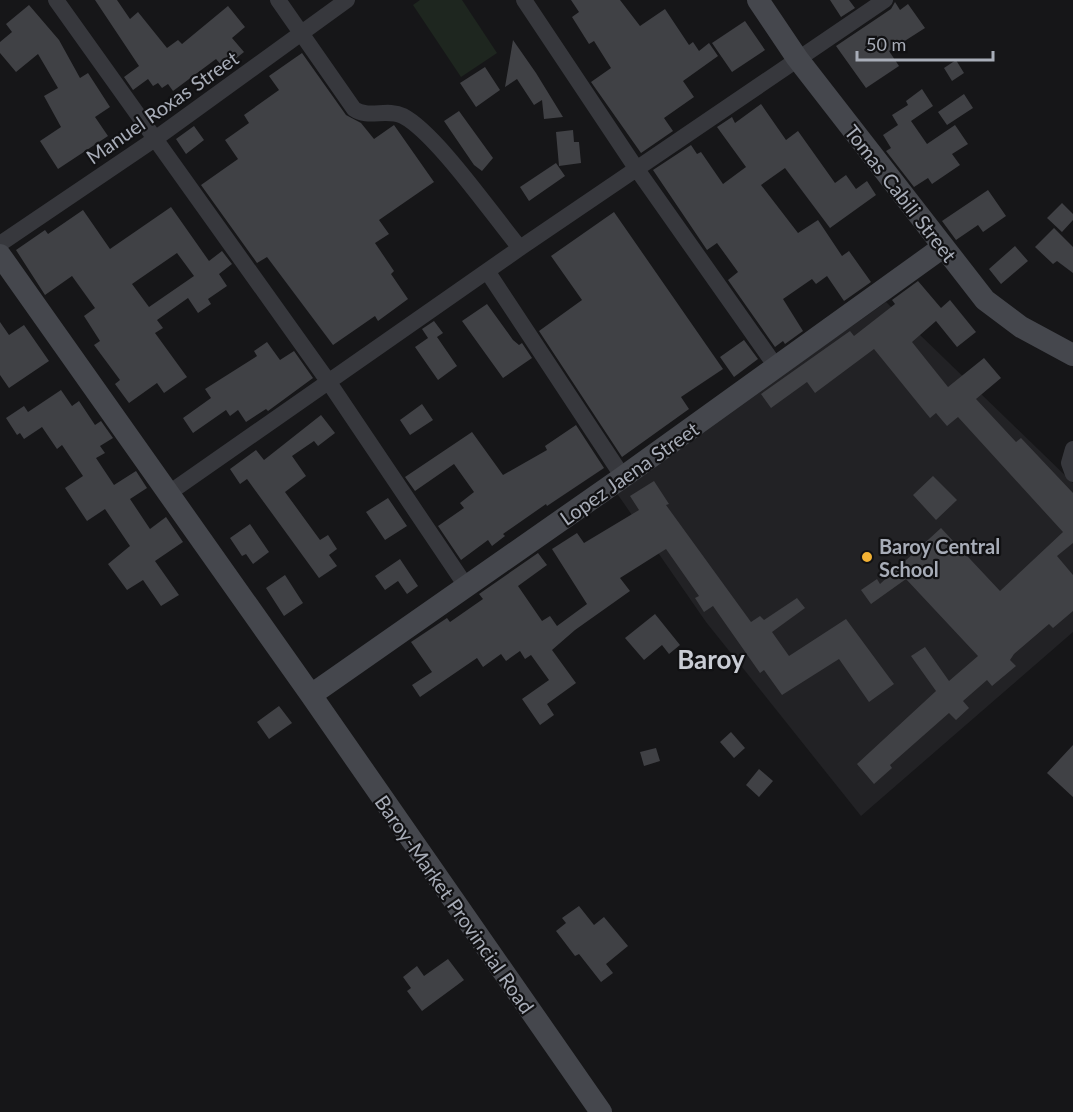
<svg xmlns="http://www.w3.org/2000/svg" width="1073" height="1112" font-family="Lato,sans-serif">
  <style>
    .built { fill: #222225 }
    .green { fill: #1e261f }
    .building { fill: #404145; fill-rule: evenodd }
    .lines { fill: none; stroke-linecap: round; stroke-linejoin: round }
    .street { stroke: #37383d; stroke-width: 16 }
    .secondary { stroke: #45474d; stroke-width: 22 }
    .poi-dot { fill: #f2b134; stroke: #111113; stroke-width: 2 }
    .labels { text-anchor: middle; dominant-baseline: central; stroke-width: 4.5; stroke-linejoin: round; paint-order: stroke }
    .street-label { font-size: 20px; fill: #a8adb8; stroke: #111113 }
    .poi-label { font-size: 20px; font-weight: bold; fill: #a8adb8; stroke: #111113; text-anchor: start }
    .district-label { font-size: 26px; font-weight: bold; fill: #c9ccd4; stroke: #111113 }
  </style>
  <rect width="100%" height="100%" fill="#161618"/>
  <path class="built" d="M886,302L1073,483V632L861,816L706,622L616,492Z"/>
  <path class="green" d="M420,0H462L497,53L461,77L413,5Z"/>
  <path class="building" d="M95,0H117L130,19L138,12L167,48L178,40L182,44L228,6L245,27L232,38L244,52L224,68L216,59L173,91L168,84L162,88L158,83L153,86L148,79L133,90L124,77L139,66Z
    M571,0H620L640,26L665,9L689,45L693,42L699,51L709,43L718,56L683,81L694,97L664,118L673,131L641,153L591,82L611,68L594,41L589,44L572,17L579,12Z
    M830,0H849L855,8L841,17Z
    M895,2L900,10L908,4L925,28L889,51L899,66L866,88L836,46L891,9Z
    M29,5L59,40L80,78L88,73L110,107L95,117L108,136L58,169L40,141L61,127L44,96L58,88L38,54L16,72L0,53V42L12,32L6,24Z
    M745,21L765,50L732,72L712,43Z
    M513,40L536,73L563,117L544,119L542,100L534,105L517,79L505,87Z
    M302,53L346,115L361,123L374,139L394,125L434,182L379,220L389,234L375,243L394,271L391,274L408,299L378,321L375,316L333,345L267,257L257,263L201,185L238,159L225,140L249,123L244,115L279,90L269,76Z
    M956,60L964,73L952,81L944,68Z
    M485,67L500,90L476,107L460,83Z
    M922,89L933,106L911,121L927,144L955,125L968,144L952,154L960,165L932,184L928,178L914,187L886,151L891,148L883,135L898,125L892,115L908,105L906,101Z
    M964,94L973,108L947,125L938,112Z
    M761,104L786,140L798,131L835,183L846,175L856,189L867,181L876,195L830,228L785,168L761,185L798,233L818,220L842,256L849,251L871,282L844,301L827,276L816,284L812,279L783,299L803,331L785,344L783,341L775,347L728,280L738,272L717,243L707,250L653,170L691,145L697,154L701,152L723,184L746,167L717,127L732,117L735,123Z
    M459,111L493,158L482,171L474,165L444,121Z
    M194,126L204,140L186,154L176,139Z
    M573,130L574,142H579L581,163L559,166L556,132Z
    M556,163L565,176L529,201L520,187Z
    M988,190L1006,216L983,232L978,225L956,240L942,221Z
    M1062,203L1073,214V220L1062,232L1047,218Z
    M171,207L209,261L222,251L232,264L219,274L227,286L208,299L211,304L198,313L188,298L157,320L163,328L155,333L187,377L164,393L157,383L129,403L115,384L120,380L94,345L100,341L84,316L95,308L72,276L45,295L16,250L45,230L48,234L83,210L110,249ZM177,253L194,276L149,307L132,284Z
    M614,212L723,369L681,397L689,409L622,457L539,331L582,300L551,256Z
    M1054,228L1073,247V273L1057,261L1053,264L1035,247Z
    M1015,246L1028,261L1001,284L989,269Z
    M918,281L941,308L950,300L976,332L957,347L936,321L912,342L948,387L984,358L1001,378L976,399L1016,442L1021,438L1073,493V543L1057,556L1073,575V611L1053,628L1049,624L1014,654L1010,660L1016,666L992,686L987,680L963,701L969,708L956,720L949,713L890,765L892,768L874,784L857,764L936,691L911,656L925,647L949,681L978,656L906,579L871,604L861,590L877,579L880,584L941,528L1000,591L1063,532L958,417L947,426L936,413L930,418L874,349L815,393L807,382L771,408L761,394L850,331L854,336L895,304L892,300Z
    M487,304L513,340L519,345L522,343L532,358L503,378L462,321Z
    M434,321L443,333L437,337L457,366L438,380L415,347L428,338L422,329Z
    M0,322L9,335L24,325L49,361L9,388L0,375Z
    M744,340L758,359L734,377L720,357Z
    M267,342L280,360L294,351L313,378L268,411L266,409L246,422L238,410L230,416L226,410L193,433L183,418L211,398L205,389L257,356L254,351Z
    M61,390L72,406L79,401L95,425L101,421L113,438L100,446L105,453L96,458L114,485L136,471L147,488L130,499L150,529L166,517L183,542L155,561L179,595L161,606L143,580L127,590L108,564L130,546L105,509L87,521L65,488L83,476L62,445L57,449L42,427L24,439L20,433L17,435L6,418L24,406L28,412Z
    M422,404L433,420L410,435L400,420Z
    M321,415L335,433L318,446L314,441L292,456L306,476L285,492L320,540L328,535L337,549L329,555L337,566L319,578L247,479L240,484L230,469L256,450L264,460Z
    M576,425L604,468L547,506L546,504L503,534L505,536L492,546L488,540L461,560L438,526L464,508L460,503L474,492L454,464L415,491L405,477L472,432L503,475L547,450L545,446Z
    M933,476L957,500L936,520L913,495Z
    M654,481L669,504L666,505L751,622L760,616L764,620L797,598L805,608L772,632L789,656L846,619L894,684L869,702L839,659L782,695L764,670L760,673L713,606L704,612L695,598L699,596L666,549L620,578L630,591L575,630L552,650L576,683L547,704L554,715L540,725L522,699L549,680L531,655L525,659L520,651L506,661L501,654L483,667L477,658L420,697L412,685L432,672L411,642L447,618L450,622L483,599L479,594L538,553L547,565L518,586L542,621L550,616L557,626L587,604L552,549L577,533L584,543L639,510L630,496Z
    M388,498L407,526L385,540L366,512Z
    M250,524L269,552L253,564L246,554L242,556L230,538Z
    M400,559L418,586L407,594L398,581L385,590L375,576Z
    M285,575L303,603L284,616L266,588Z
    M655,614L680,645L669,654L662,645L644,660L625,638Z
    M279,706L292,723L269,739L257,722Z
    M731,732L745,748L734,758L720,742Z
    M1073,745V797L1047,773Z
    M656,748L660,761L644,766L640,752Z
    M759,769L773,781L759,797L746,785Z
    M579,906L594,925L604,917L628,946L606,964L613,973L601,982L579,954L575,956L556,931L566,923L562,918Z
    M448,959L464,980L422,1011L407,991L411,988L403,977L417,966L424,976Z"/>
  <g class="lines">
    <path class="street" d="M56,0L328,381L466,586
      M278,0L354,109C368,119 387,108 403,116C436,133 494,217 520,248
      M524,0L636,168L777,368
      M0,244L155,139L347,0
      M487,271L623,477
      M1073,449L1069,463L1073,474
      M169,493L520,248L885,0"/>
    <path class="secondary" d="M758,0L797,58L985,300L1021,327L1073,355
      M0,255L311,695L601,1112
      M311,695L623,477L943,247"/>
  </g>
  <circle class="poi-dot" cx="867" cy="557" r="6"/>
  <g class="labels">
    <g class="street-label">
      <text transform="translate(162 107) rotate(-35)">Manuel Roxas Street</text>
      <text transform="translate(901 193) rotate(52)">Tomas Cabili Street</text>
      <text transform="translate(629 473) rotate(-35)">Lopez Jaena Street</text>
      <text transform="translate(455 904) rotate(55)">Baroy-Market Provincial Road</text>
    </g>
    <g class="poi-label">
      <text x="879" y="546">Baroy Central<tspan x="879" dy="23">School</tspan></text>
    </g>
    <g class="district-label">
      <text x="711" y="659">Baroy</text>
    </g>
  </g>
  <path d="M857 51v9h136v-9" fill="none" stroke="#a8adb8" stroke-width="3"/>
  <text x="866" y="51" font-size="18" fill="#a8adb8" stroke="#111113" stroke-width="4.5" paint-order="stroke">50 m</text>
</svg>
